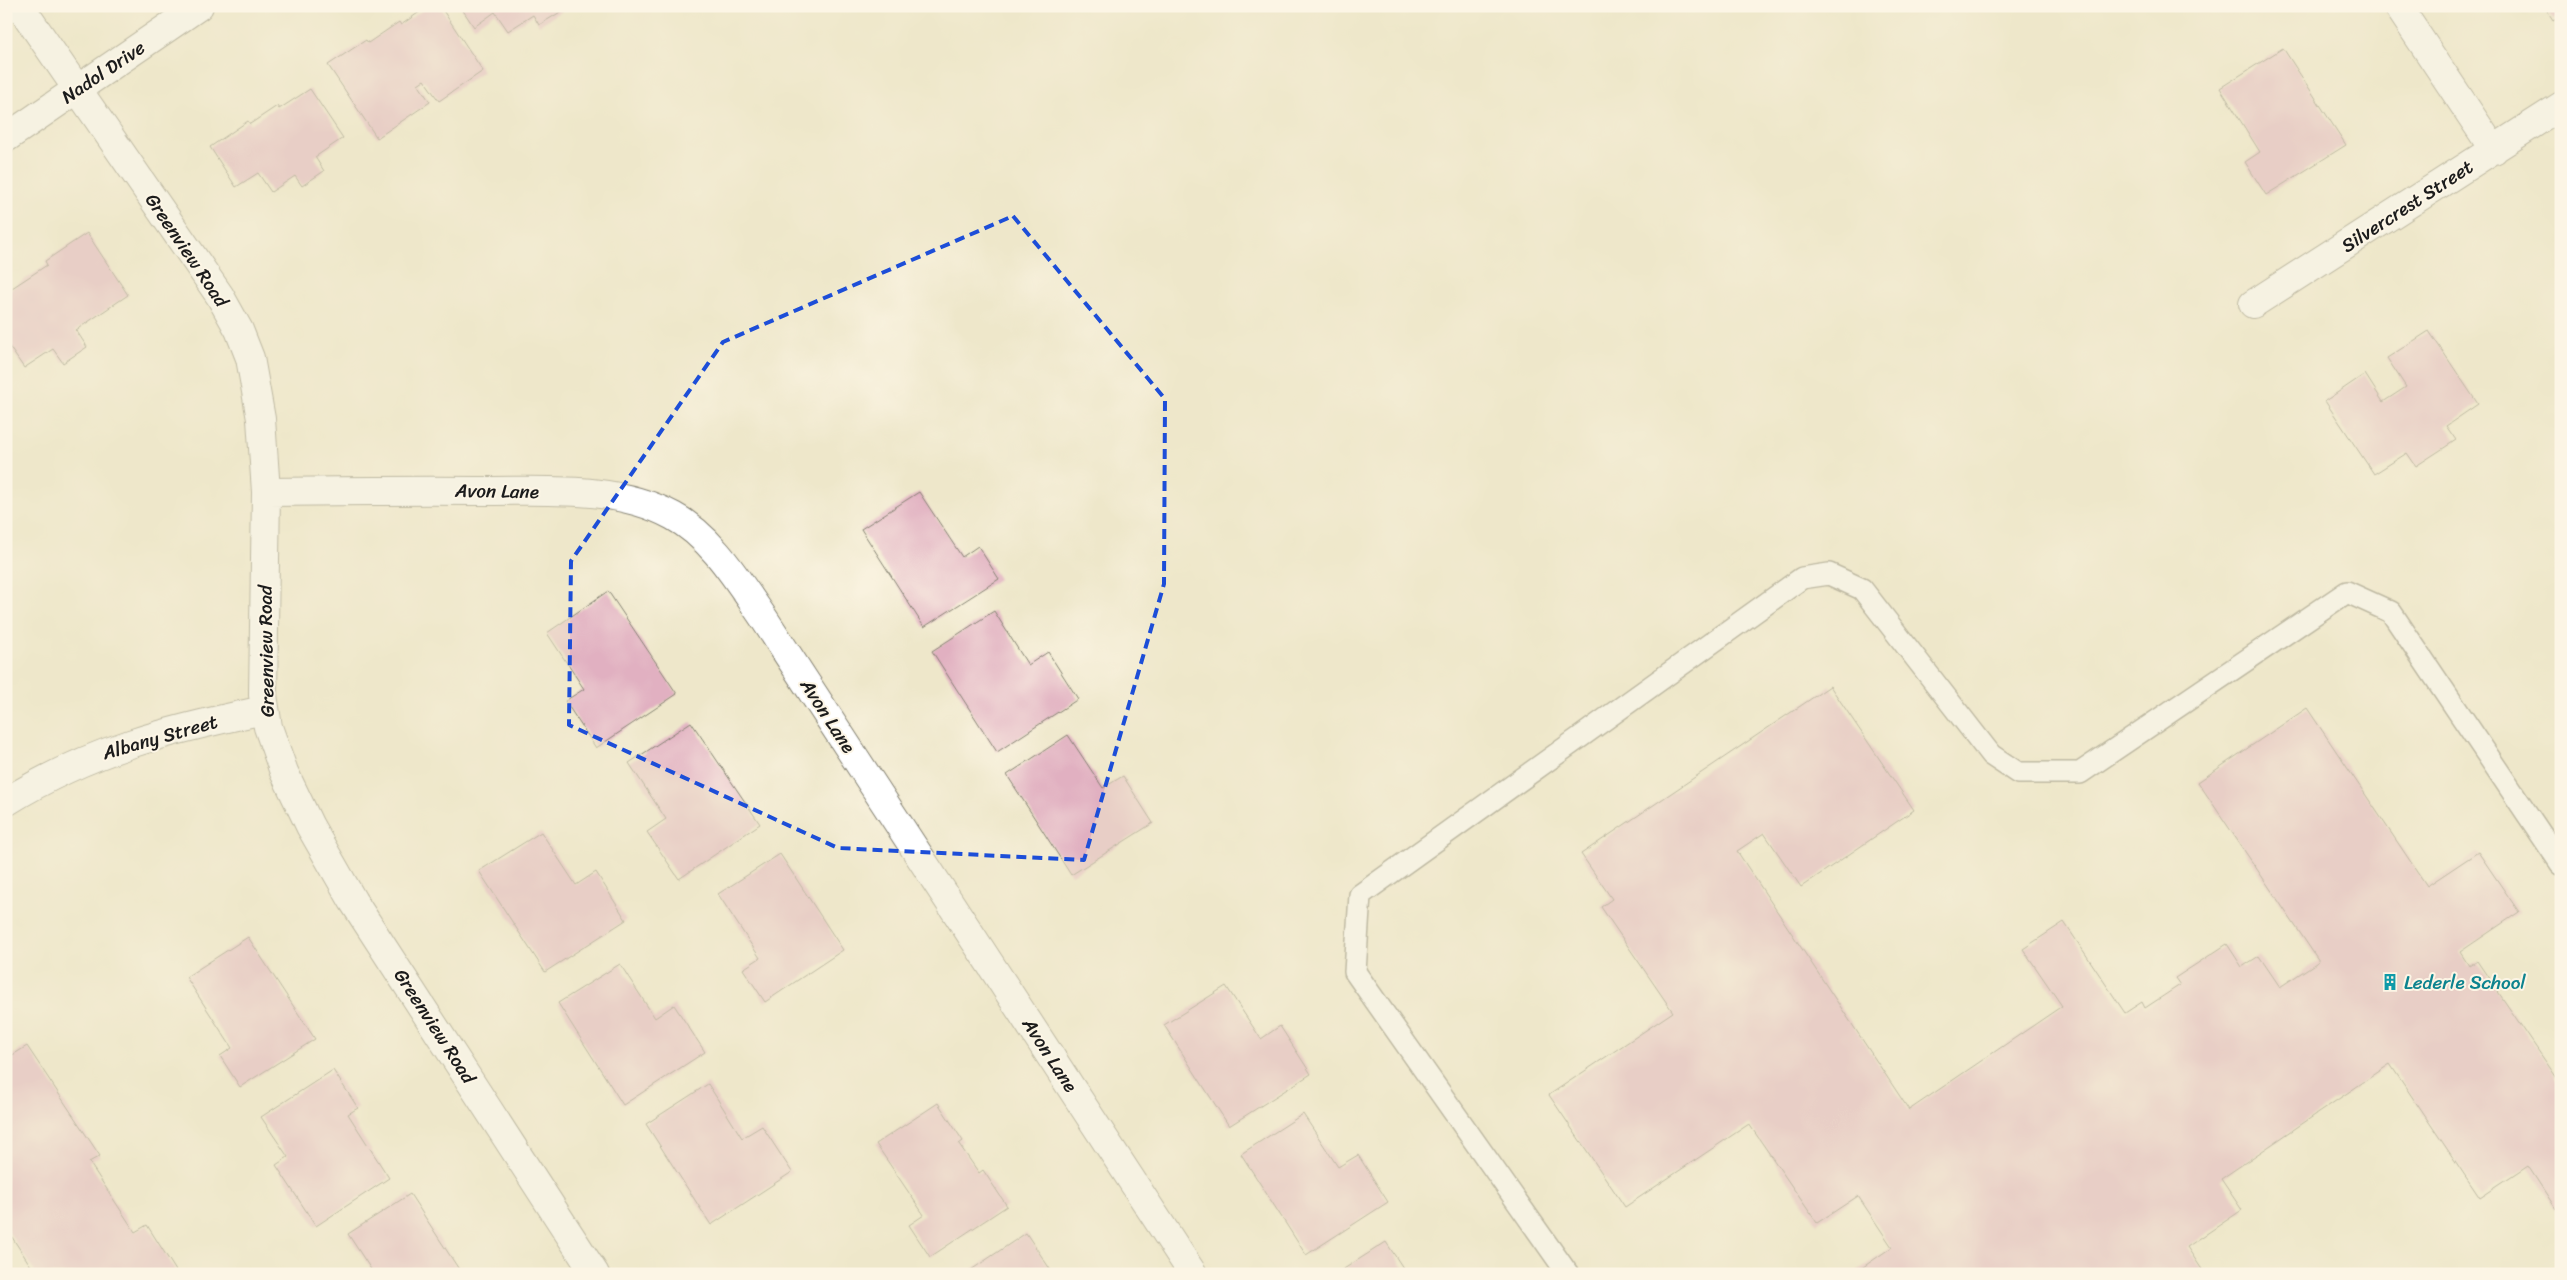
<svg xmlns="http://www.w3.org/2000/svg" width="2567" height="1280" font-family="Sriracha,sans-serif">
  <style>
    .building { fill: #e1b0c1 }
    .lines { fill: none; stroke-linecap: round; stroke-linejoin: round }
    .lane-casing { stroke: #858273; stroke-width: 24 }
    .street-casing { stroke: #858273; stroke-width: 30 }
    .lane { stroke: #fff; stroke-width: 21 }
    .street { stroke: #fff; stroke-width: 28 }
    .marked { fill: none; stroke: #1d4ed8; stroke-width: 4; stroke-dasharray: 10 6; stroke-linejoin: round }
    .labels { text-anchor: middle; dominant-baseline: central; stroke-width: 4; stroke-linejoin: round; paint-order: stroke }
    .street-label { font-size: 19px; fill: #1c1c1c; stroke: #fcf5e5 }
    .culture-label { font-size: 19px; fill: #0d838f; stroke: #fcf5e5; text-anchor: start }
  </style>
  <rect width="100%" height="100%" fill="#fcf5e5"/>
  <filter id="ink" filterUnits="userSpaceOnUse"><feTurbulence type="fractalNoise" baseFrequency=".02" numOctaves="2"/><feDisplacementMap in="SourceGraphic" scale="10" xChannelSelector="R" yChannelSelector="G"/><feConvolveMatrix kernelMatrix="1 2 1 2 8 2 1 2 1" color-interpolation-filters="sRGB"/></filter>
  <filter id="wash" filterUnits="userSpaceOnUse"><feTurbulence type="fractalNoise" baseFrequency=".0096" numOctaves="4" result="noise"/><feDisplacementMap in="SourceGraphic" scale="20" xChannelSelector="R" yChannelSelector="G"/><feGaussianBlur stdDeviation="1.12" result="paint"/><feColorMatrix in="noise" values="0 0 0 0 0 0 0 0 0 0 0 0 0 0 0 0 0 1.4 0 .05"/><feComposite in="paint" operator="in"/></filter>
  <g filter="url(#wash)">
    <rect width="100%" height="100%" fill="#eee7ca"/>
    <g id="blocks">
      <path class="building" d="M428,6H440L483,71L439,101L424,80L418,84L430,102L377,138L328,65L366,40L368,43L399,22L401,25Z
        M460,6H559L562,11L539,25L533,15L508,31L495,12L474,27Z
        M2544,6H2561V15L2553,20Z
        M2283,48L2346,145L2266,195L2245,162L2260,152L2220,88Z
        M310,89L343,138L315,157L324,171L302,186L295,176L271,192L258,173L236,187L210,147L248,121L250,124L277,106L279,109Z
        M87,233L128,295L76,330L87,347L63,363L53,349L24,368L6,342V292L47,265L45,261Z
        M2429,331L2478,404L2446,426L2456,440L2416,466L2407,453L2374,474L2325,401L2365,374L2383,402L2406,387L2387,358Z
        M919,492L962,557L978,546L999,579L924,627L861,529Z
        M608,591L677,694L596,748L565,701L584,689L547,633Z
        M994,611L1028,665L1048,652L1078,699L997,752L932,651Z
        M1830,686L1914,810L1801,887L1764,833L1737,851L1909,1110L2062,1006L2023,949L2064,922L2125,1013L2142,1002L2145,1008L2180,985L2175,978L2227,944L2242,967L2259,956L2280,987L2319,961L2198,782L2307,708L2427,886L2478,852L2519,912L2460,952L2469,966L2477,961L2561,1084V1206L2556,1209L2528,1166L2480,1198L2390,1064L2221,1179L2242,1210L2187,1247L2205,1274H1853L1892,1247L1858,1196L1817,1223L1749,1124L1625,1207L1549,1095L1673,1012L1601,907L1612,899L1581,854Z
        M691,722L760,824L679,879L647,832L666,819L629,763Z
        M1068,735L1103,788L1123,776L1153,823L1071,875L1007,775Z
        M541,832L576,885L596,872L626,920L545,972L479,871Z
        M780,854L843,950L765,1002L743,969L760,958L718,894Z
        M248,937L315,1039L240,1087L220,1056L232,1048L186,977Z
        M620,964L655,1018L674,1005L705,1052L623,1105L558,1003Z
        M1226,986L1261,1039L1280,1026L1311,1074L1229,1126L1164,1025Z
        M27,1046L100,1156L89,1162L135,1232L147,1225L178,1274H36L6,1228V1059Z
        M333,1070L358,1108L348,1114L389,1178L316,1226L276,1165L288,1157L261,1117Z
        M708,1084L742,1138L762,1126L792,1172L711,1225L646,1124Z
        M938,1103L963,1141L959,1144L979,1173L983,1170L1007,1206L930,1257L909,1225L924,1215L876,1144Z
        M1303,1114L1338,1167L1358,1155L1388,1202L1306,1255L1241,1154Z
        M410,1194L462,1274H374L348,1234Z
        M1026,1233L1050,1269L1047,1271L1049,1274H965Z
        M1386,1242L1407,1274H1336Z"/>
    </g>
  </g>
  <g filter="url(#ink)">
    <use href="#blocks" fill-opacity="0" stroke="#858273" stroke-width="1"/>
    <g class="lines">
      <g class="lane-casing">
        <path id="lane" d="M1568,1274L1355,972L1360,895L1802,578L1829,574L1862,589L1991,755L2018,773H2080L2347,592L2391,612L2561,864"/>
      </g>
      <g class="street-casing">
        <path id="street" d="M20,6L220,296L239,330L250,358L261,419L266,492L263,695L268,727L284,772L310,826L353,901L595,1274
          M2398,6L2494,150
          M6,138L199,6
          M2253,304L2561,106
          M266,492C341,491 415,490 490,491C550,491 618,486 673,516C712,537 738,581 763,617L1193,1274
          M6,802C91,749 169,730 264,710"/>
      </g>
      <use href="#lane" class="lane"/>
      <use href="#street" class="street"/>
    </g>
  </g>
  <path d="M0 0H2567V1280H0ZM1013,216L1165,399L1164,584L1084,860L838,848L569,725L571,561L723,342Z" fill="#eee7ca" fill-opacity=".55" fill-rule="evenodd"/>
  <path class="marked" d="M1013,216L1165,399L1164,584L1084,860L838,848L569,725L571,561L723,342Z"/>
  <defs>
    <g id="building-bare" transform="scale(1.35)"><path d="M-4-6H4V6H1V3H-1V6H-4ZM-2.5-4.3h1.7v1.8h-1.7ZM.8-4.3h1.7v1.8H.8ZM-2.5-1h1.7V.8h-1.7ZM.8-1h1.7V.8H.8Z" fill="#0f9aa8" stroke="#fcf5e5" stroke-width="2.5" paint-order="stroke"/></g>
  </defs>
  <g fill-rule="evenodd">
    <use href="#building-bare" x="2390" y="982"/>
  </g>
  <g class="labels">
    <g class="street-label">
      <text transform="translate(103 72) rotate(-34)">Nadol Drive</text>
      <text transform="translate(2407 206) rotate(-33)">Silvercrest Street</text>
      <text transform="translate(187 250) rotate(56)">Greenview Road</text>
      <text transform="translate(497 491) rotate(1)">Avon Lane</text>
      <text transform="translate(266 651) rotate(-91)">Greenview Road</text>
      <text transform="translate(828 716) rotate(57)">Avon Lane</text>
      <text transform="translate(160 737) rotate(-16)">Albany Street</text>
      <text transform="translate(435 1026) rotate(57)">Greenview Road</text>
      <text transform="translate(1050 1055) rotate(57)">Avon Lane</text>
    </g>
    <g class="culture-label">
      <text x="2404" y="982">Lederle School</text>
    </g>
  </g>
  <rect width="2567" height="1280" fill="none" stroke="#fcf5e5" stroke-width="25"/>
</svg>
